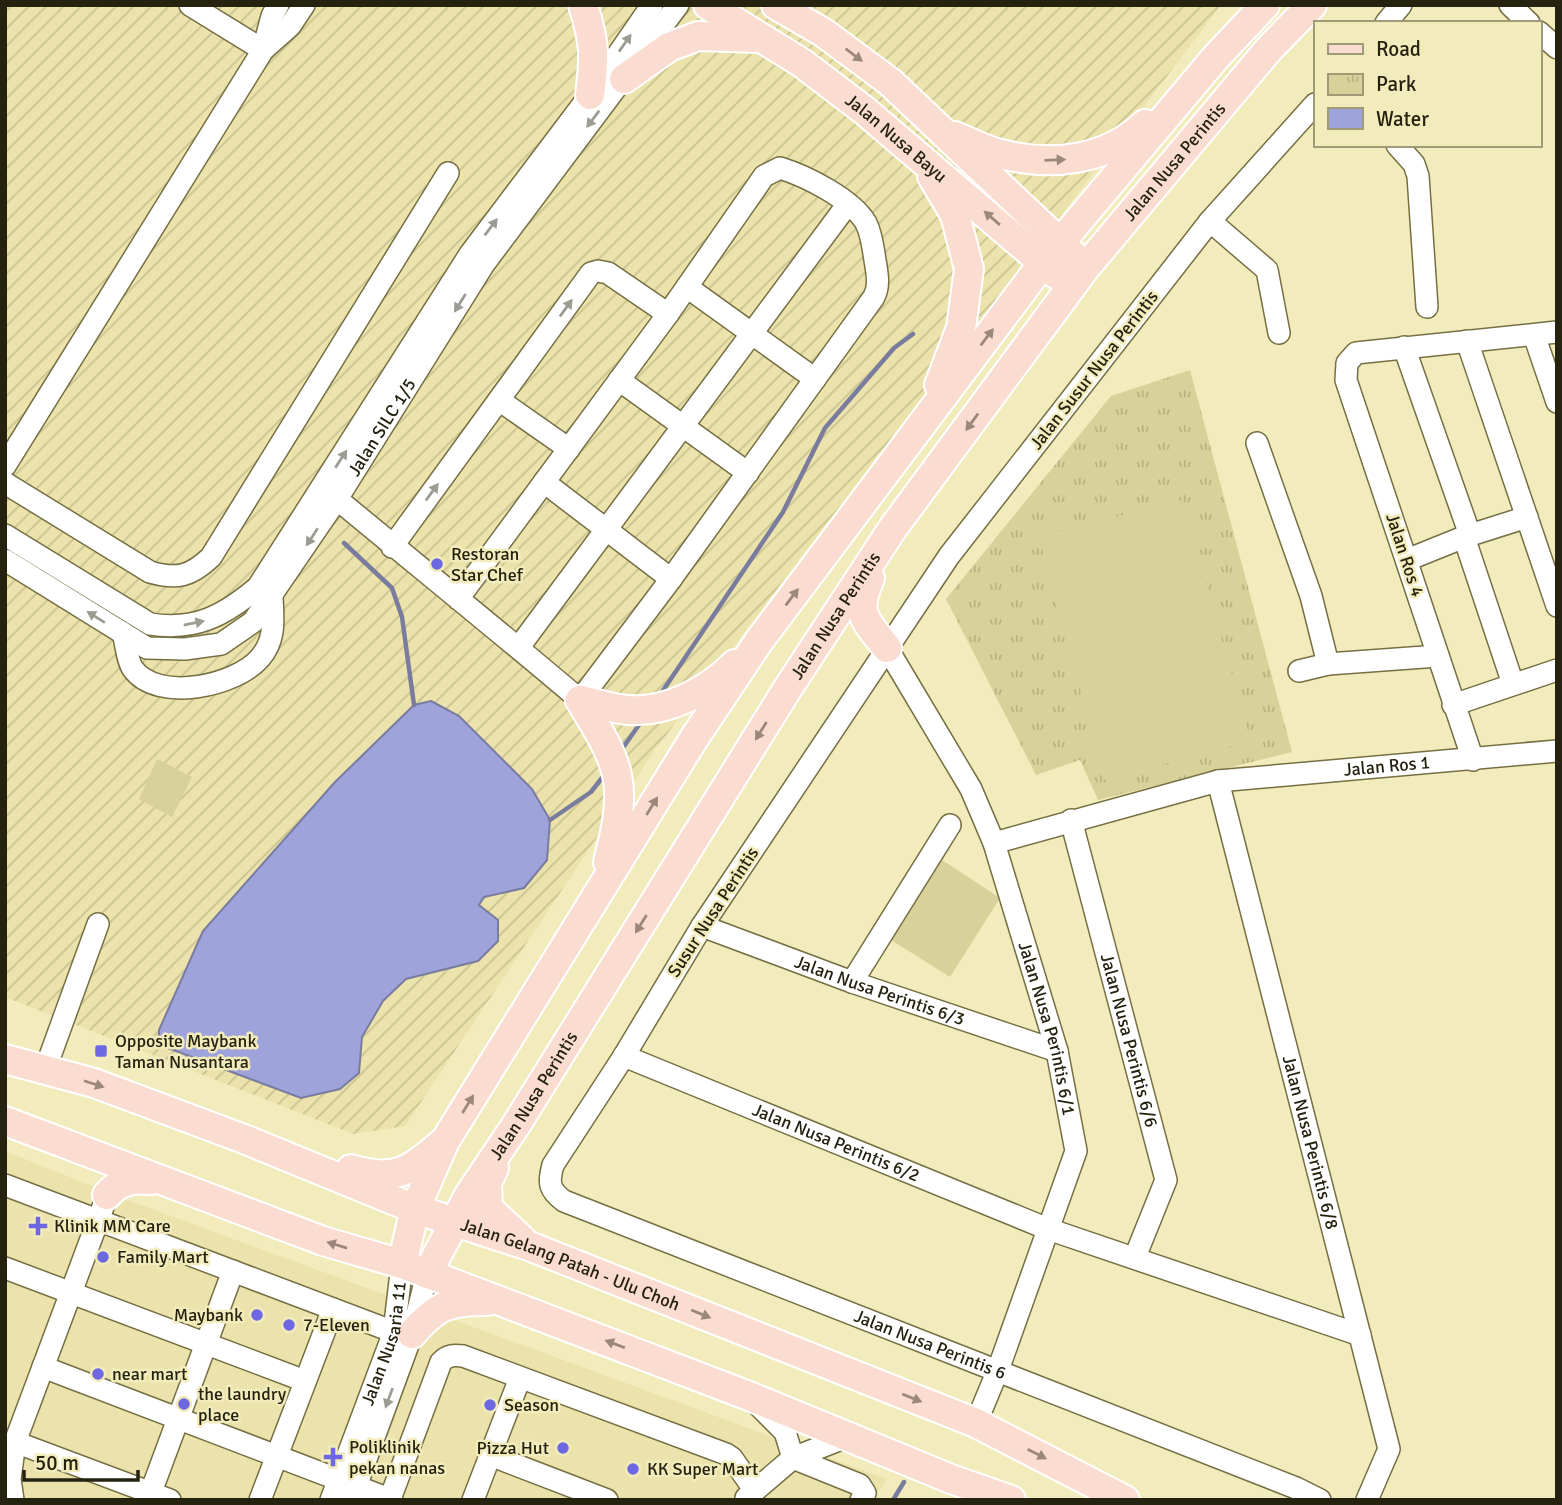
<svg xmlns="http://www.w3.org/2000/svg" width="1562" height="1505" font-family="Signika,sans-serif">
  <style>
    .built { fill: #ebe3ab }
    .industrial { fill: url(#industrial-furrows) }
    .park { fill: url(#park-tufts) }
    .pitch { fill: #d8d19a }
    .water { fill: #9fa3db; stroke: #7a7c9e; stroke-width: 2 }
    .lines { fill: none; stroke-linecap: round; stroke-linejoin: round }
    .stream { stroke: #7a7c9e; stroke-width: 4.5 }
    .minor-casing { stroke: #756f43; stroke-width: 24 }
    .major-casing { stroke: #fff; stroke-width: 32 }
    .minor { stroke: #fff; stroke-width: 21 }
    .major { stroke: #fbdcd0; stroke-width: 28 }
    .oneway { fill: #9d9c93 }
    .oneway2 { fill: #9b887a }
    .poi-dot { fill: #6d67e1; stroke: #f2ecbc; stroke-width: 2.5 }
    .labels { text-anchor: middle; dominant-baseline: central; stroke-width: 5; stroke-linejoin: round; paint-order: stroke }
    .street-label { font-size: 18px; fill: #252210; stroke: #f2ecbc }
    .poi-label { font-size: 18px; fill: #252210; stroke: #f2ecbc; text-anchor: start }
  </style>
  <defs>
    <pattern id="industrial-furrows" width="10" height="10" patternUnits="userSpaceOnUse" patternTransform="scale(1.75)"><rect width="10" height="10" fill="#ebe3ab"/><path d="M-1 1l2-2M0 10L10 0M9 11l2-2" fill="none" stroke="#c9c292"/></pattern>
    <pattern id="park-tufts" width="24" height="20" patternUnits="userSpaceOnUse" patternTransform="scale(1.75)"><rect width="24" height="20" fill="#d8d19a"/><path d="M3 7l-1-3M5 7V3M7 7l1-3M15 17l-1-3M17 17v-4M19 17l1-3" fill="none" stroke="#b9b384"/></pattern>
  </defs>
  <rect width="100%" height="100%" fill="#f2ecbc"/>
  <path class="built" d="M5,1151L130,1201L887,1479L874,1500H5Z"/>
  <path class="industrial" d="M5,5H1221L657,747L405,1126L353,1134L5,997Z"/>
  <path class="park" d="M1190,370L1292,752L1098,800L1080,760L1036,775L946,599L1111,396Z"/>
  <path class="pitch" d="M1182,500L1251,741L1104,780L1039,536Z
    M157,759L192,777L172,817L139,799Z
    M939,858L1000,898L950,977L888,938Z"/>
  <path class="water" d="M431,701L459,716L532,789L550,820L547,860L524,888L484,897L479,905L498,920V941L478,961L406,979L383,1001L362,1037L359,1073L340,1089L301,1098L168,1048L159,1041V1030L203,931L335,782L414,705Z"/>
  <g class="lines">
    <path class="stream" d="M344,543L392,588L402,617L414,705
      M660,695L783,512L825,428L894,348L913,334
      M620,752L643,719
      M550,820L591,792L605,774
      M893,1500L904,1482"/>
    <g class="minor-casing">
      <g id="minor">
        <path d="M190,5L263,50"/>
        <path d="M1510,5L1529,23"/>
        <path d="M1386,23L1401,5"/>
        <path d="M1539,32L1557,48"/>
        <path d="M263,50L272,16L278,5"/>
        <path id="s1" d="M1315,104L1210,221L949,556L702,926L624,1056L553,1165C548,1183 549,1190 564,1201L1296,1488L1320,1500"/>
        <path d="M1397,145L1414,164L1418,176L1427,307"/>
        <path d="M1210,221L1267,270L1279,333"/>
        <path d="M687,287L815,379"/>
        <path d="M1534,335L1557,402"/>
        <path d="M1467,341L1557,606"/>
        <path d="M1404,347L1470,535"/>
        <path d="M619,380L748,473"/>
        <path d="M499,400L569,449"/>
        <path d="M1257,443L1311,596L1328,664"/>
        <path d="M5,466L263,50L290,26L304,5"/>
        <path d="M544,482L671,579"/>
        <path d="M5,483L150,572C177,580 191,576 211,557L448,173"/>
        <path d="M337,499C418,566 500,632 580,700L671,579L874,297C880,285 877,273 875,260C873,248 872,235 866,223C852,199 806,176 780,168L764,176L668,314L458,599"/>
        <path d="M5,535L150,624C195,631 224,616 258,587L470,254L590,95L652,5"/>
        <path d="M1464,537L1513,684"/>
        <path d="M392,547L591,273L598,271L608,273L668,314"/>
        <path id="s2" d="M5,560L147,648L185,649L221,644L253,622L337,499L484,264L678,5"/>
        <path d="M1407,560L1464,537L1527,517"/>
        <path d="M123,633C126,643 127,661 133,669C158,703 236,686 260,658C276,640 273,619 272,597"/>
        <path d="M519,647L847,205"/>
        <path id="s3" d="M887,648L971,789L994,843L1057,1051L1076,1151L998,1370L976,1423"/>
        <path d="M1299,671L1328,664L1438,656"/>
        <path d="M1453,705L1557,670"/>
        <path d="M1473,760L1346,380L1347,363L1356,353L1557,332"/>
        <path id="s4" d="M1218,781L1389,1449L1367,1500"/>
        <path id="s5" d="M1071,820L1166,1180L1135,1257"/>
        <path id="s6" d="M994,843L1218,781L1557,751"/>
        <path id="s7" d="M702,926L852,982L1057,1051"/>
        <path d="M852,982L950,825"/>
        <path id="s8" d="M624,1056L1048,1229L1360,1335"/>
        <path d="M45,1070L98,924"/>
        <path d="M5,1185L394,1332"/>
        <path d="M5,1268L305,1381"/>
        <path d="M43,1367L392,1500"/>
        <path d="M754,1401L785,1432L793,1458"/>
        <path d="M15,1442L170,1500"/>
        <path d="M490,1455L607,1500"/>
        <path d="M793,1458L860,1485L865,1493L861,1500"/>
        <path d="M746,1498L793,1458L849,1436"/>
        <path d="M390,1499L441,1362C448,1355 453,1355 463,1356L726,1454L732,1458L755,1491"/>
        <path d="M13,1500L10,1479L15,1442L103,1207"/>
        <path d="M148,1500L233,1271"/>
        <path d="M260,1500L333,1309"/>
        <path id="s9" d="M331,1500L394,1332L402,1264"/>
        <path d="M351,1500L412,1334L427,1274"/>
        <path d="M473,1500L520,1378"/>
      </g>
    </g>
    <g class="major-casing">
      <g id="major">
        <path d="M583,5C595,43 595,56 590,95"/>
        <path id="s10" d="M708,5L802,63L865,111L1056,274"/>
        <path d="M776,5L824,33L890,82L1074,256"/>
        <path d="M624,79L669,47L698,36L758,38"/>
        <path d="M955,136C970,142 985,151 1001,154C1052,167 1106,161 1145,124"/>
        <path d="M932,176L955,215L969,269L961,328L939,385"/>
        <path d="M870,578C854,614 865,620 887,648"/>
        <path d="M580,700C596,703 612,709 628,710C667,713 708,691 735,664"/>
        <path d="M580,700C594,724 611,748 617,775C623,802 615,836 608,862"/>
        <path id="s11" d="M5,1059L94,1083L244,1139L415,1209L529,1246L976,1423L1125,1500"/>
        <path d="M5,1121L323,1241L402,1264L500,1301L749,1396L951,1479L1011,1500"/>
        <path d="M494,1168L487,1183L488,1208L522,1240"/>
        <path d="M351,1169C394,1182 408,1172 440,1145"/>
        <path d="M107,1195C119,1181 133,1178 151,1180"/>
        <path d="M402,1264L415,1209L445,1141L693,740L759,641L1043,263L1216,57L1265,5"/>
        <path id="s12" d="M427,1274L469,1195L516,1125L788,688L893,528L1086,267L1269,49L1312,5"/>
        <path d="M412,1334C437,1305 449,1301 487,1301"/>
      </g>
    </g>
    <use href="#minor" class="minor"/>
    <use href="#major" class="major"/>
  </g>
  <defs><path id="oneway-solid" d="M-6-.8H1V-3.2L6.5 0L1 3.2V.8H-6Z" transform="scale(1.75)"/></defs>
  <g class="oneway">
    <use href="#oneway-solid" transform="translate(625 43) rotate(-55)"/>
    <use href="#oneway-solid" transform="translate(593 119) rotate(127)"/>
    <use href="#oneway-solid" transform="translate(491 227) rotate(-53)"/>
    <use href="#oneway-solid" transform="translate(460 303) rotate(122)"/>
    <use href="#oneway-solid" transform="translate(566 308) rotate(-54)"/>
    <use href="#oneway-solid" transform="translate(341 459) rotate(-57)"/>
    <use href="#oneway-solid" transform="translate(432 492) rotate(-54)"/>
    <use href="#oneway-solid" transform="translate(312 537) rotate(123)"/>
    <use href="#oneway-solid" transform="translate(96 617) rotate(-148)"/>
    <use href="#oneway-solid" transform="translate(194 623) rotate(-11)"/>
    <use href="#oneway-solid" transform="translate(389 1398) rotate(110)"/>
  </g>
  <g class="oneway2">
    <use href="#oneway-solid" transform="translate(854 55) rotate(37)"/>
    <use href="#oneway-solid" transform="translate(1055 160) rotate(-2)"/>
    <use href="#oneway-solid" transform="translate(992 218) rotate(-139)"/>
    <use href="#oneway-solid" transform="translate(987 337) rotate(-53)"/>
    <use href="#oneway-solid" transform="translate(972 422) rotate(126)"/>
    <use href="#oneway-solid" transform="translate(792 597) rotate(-53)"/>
    <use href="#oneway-solid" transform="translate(761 731) rotate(122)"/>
    <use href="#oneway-solid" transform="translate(652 806) rotate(-58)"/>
    <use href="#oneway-solid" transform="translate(641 924) rotate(122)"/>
    <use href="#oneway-solid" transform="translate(94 1084) rotate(18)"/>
    <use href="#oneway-solid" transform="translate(468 1104) rotate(-58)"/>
    <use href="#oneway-solid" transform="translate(337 1245) rotate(-163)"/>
    <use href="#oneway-solid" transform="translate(701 1314) rotate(22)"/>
    <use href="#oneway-solid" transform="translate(615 1344) rotate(-159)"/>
    <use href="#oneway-solid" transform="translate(912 1398) rotate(22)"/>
    <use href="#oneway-solid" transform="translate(1037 1454) rotate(27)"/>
  </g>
  <g class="poi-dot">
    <circle cx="437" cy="564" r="7"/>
    <rect x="94" y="1044" width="14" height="14" rx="3.5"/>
    <path d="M34.5 1215.5h7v7h7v7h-7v7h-7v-7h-7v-7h7z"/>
    <circle cx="103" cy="1257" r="7"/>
    <circle cx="257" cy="1315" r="7"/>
    <circle cx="289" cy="1325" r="7"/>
    <circle cx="98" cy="1374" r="7"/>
    <circle cx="184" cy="1404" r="7"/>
    <circle cx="490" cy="1405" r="7"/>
    <circle cx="563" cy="1448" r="7"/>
    <path d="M329.5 1446.5h7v7h7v7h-7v7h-7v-7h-7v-7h7z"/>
    <circle cx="633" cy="1469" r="7"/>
  </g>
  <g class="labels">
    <g class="street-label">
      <text stroke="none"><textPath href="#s10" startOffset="231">Jalan Nusa Bayu</textPath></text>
      <text stroke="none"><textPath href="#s12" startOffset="1342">Jalan Nusa Perintis</textPath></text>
      <text transform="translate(1094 370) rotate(-52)">Jalan Susur Nusa Perintis</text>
      <text stroke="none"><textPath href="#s2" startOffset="514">Jalan SILC 1/5</textPath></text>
      <text transform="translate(1405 555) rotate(72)">Jalan Ros 4</text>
      <text stroke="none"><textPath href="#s12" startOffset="775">Jalan Nusa Perintis</textPath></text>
      <text stroke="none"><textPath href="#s6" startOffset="402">Jalan Ros 1</textPath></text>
      <text transform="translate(713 912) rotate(-57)">Susur Nusa Perintis</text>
      <text stroke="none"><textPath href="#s7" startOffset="189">Jalan Nusa Perintis 6/3</textPath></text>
      <text stroke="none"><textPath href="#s3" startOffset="416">Jalan Nusa Perintis 6/1</textPath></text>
      <text stroke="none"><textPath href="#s5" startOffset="228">Jalan Nusa Perintis 6/6</textPath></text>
      <text stroke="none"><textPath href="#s12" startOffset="208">Jalan Nusa Perintis</textPath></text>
      <text stroke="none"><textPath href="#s4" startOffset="373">Jalan Nusa Perintis 6/8</textPath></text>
      <text stroke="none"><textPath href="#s8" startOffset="229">Jalan Nusa Perintis 6/2</textPath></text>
      <text stroke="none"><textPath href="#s11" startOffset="602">Jalan Gelang Patah - Ulu Choh</textPath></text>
      <text stroke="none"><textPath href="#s9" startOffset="166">Jalan Nusaria 11</textPath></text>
      <text stroke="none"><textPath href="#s1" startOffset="1743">Jalan Nusa Perintis 6</textPath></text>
    </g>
    <g class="poi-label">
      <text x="451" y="554">Restoran<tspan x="451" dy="21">Star Chef</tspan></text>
      <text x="115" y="1041">Opposite Maybank<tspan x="115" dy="21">Taman Nusantara</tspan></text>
      <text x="54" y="1226">Klinik MM Care</text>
      <text x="117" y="1257">Family Mart</text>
      <text x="243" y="1315" text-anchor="end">Maybank</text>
      <text x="303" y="1325">7-Eleven</text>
      <text x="112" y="1374">near mart</text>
      <text x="198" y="1394">the laundry<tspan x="198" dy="21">place</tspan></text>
      <text x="504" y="1405">Season</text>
      <text x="349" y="1447">Poliklinik<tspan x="349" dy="21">pekan nanas</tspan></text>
      <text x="549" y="1448" text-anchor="end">Pizza Hut</text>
      <text x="647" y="1469">KK Super Mart</text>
    </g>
  </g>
  <rect width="1562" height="1505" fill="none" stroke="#252210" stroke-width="14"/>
  <rect x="1314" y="21" width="228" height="126" fill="#f2ecbc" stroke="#a09b77" stroke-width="2"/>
  <rect x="1328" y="44" width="35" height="10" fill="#fbdcd0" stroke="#a09b77" stroke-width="2"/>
  <text x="1376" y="56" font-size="21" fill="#252210">Road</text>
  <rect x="1328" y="74" width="35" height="21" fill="url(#park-tufts)" stroke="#a09b77" stroke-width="2"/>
  <text x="1376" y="91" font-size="21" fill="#252210">Park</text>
  <rect x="1328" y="108" width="35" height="21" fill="#9fa3db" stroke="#a09b77" stroke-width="2"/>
  <text x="1376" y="126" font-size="21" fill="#252210">Water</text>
  <path d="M24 1470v10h114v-10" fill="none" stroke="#252210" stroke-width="3.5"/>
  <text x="35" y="1470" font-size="21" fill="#252210" stroke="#f2ecbc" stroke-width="5" paint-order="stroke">50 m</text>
</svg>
